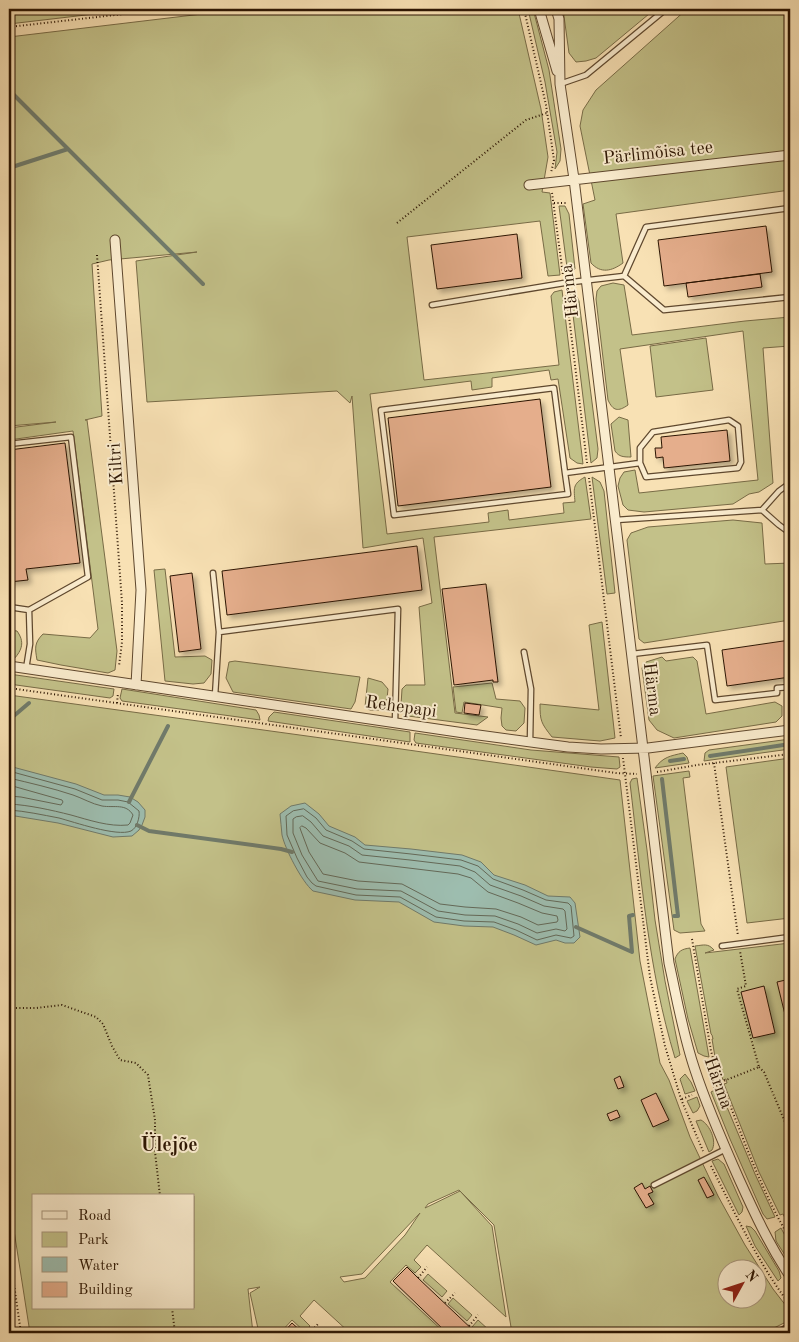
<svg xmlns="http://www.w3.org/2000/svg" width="799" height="1342" font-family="'Old Standard TT',serif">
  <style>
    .green { fill: #c3c189; stroke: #786b46; fill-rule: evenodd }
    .water { fill: #9dbdaf; stroke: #707a6a }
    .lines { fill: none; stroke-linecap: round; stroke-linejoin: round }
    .shore { stroke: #646958; stroke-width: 1 }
    .stream { stroke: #707a6a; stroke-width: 4 }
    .building { fill: #e5ae8c; stroke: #2c1502; filter: url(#shadow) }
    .service-casing { stroke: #5f482e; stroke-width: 7 }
    .minor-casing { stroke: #5f482e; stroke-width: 11 }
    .path { stroke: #2c1502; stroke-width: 2; stroke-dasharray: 1 2.5; stroke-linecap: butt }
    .service { stroke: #faecce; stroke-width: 4.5 }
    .minor { stroke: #faecce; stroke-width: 9 }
    .labels { text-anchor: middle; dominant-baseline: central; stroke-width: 4; stroke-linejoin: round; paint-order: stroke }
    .street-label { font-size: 18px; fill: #2c1502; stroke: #faecce }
    .quarter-label { font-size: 20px; font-weight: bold; fill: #2c1502; stroke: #faecce }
  </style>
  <defs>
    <filter id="shadow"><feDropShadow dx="3.5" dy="3.5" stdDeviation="2.5" flood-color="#0004"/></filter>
  </defs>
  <rect width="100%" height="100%" fill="#f8e1b4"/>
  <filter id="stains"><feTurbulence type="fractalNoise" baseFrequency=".004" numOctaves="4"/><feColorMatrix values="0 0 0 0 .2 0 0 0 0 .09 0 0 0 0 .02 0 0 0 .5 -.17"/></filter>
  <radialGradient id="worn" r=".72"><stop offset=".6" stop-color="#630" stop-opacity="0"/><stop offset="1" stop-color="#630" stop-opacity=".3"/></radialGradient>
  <path class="green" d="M9,9H137L9,24Z
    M244,9H518L541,109L548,157L542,192L550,193L560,275L548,276L540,221L407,237L424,380L559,365L551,296L554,292L562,290L583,464L577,463L570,458L558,379L551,380L549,370L492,378V387L472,390L471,381L370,394L387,534L489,522L488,513L508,510L509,520L564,513L563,503L575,502C574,489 572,484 585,477L591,519L434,537L455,713L488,717L477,725L408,716L401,705L402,689L406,685H425L419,607L432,603L423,538L363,548L352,396L350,403L337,391L147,402L136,261L197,252L109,260L92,264L102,416L85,420H87L117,651L115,670L108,673L61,665L37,660C35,648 34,643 43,634L90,638L98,629L73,431L9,440V428L56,422L9,426V37Z
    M528,9H533L549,70L561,149L560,161L555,169L557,152L545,82Z
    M563,9H655L596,58L586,61L576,62L569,53Z
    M687,9H790V190L616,214L623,263C612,271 601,274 591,263L583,204L595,200L580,126L583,110L596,90Z
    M559,206H565L569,214L575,269L568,275Z
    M613,283L624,285L632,335L745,321L790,317V346L763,348L773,483L759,492L749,494L733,504L644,512L628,510L623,505L618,486L620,478L624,472L635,470L639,493L758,480L743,331L620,349L628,405C618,412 613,411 608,400L596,299L597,291L601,286Z
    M570,290L576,295L579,301L598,449L597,458L591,463Z
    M706,338L713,390L656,397L650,346Z
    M619,417L628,420L631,457C624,457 619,457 615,451L611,424Z
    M592,477L600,482L604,491L615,593L607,594Z
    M733,520L762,523L765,564L790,563V620L644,643L639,639L627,540L631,533L648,527Z
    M165,569L175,657L205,656L212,660L211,674L204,683L193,684L165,681L154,570Z
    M602,622L615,738L600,741L552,737C541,723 540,721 540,704L599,710L589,625Z
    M9,630L17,631C25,642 22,650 14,659L9,658Z
    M662,657L666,661L693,657L697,661L706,714L775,702L782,706V716L776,722L674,738L657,730L649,720L642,668L646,662Z
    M235,661L360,677L355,702L351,709L233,692L226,678L229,662Z
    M9,674L114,689L113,696L110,698L9,684Z
    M368,678L382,682L388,689L387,699L379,710H370L365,707Z
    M492,683L496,699L520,701L525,708L524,723L516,731L506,730L502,726L501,718L502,708L464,702L462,713L456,712L453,687Z
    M122,689L256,710L259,715L260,720L122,701L120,698Z
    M9,695L394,748L620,780L640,961L660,1063L669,1080L690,1137L718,1196L745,1245L773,1289L790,1311V1320L764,1333H512L494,1225L459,1190L428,1204L425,1208L460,1191L492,1226L506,1317L427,1245L414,1260L421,1267L415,1273L406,1265L390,1282L445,1333H350L314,1300L300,1316L310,1326L305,1332L292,1320L280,1333H259L250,1293L260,1287L248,1289L253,1333H30L13,1224L9,1223ZM34,1196H194V1308H34ZM420,1213L405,1235L365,1278L344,1282L340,1277L362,1274ZM726,1270H756V1300H726Z
    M274,712L410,732V742L268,721L269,717Z
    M415,733L531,750L619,757L620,767L617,769L591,767L416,743L414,740Z
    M790,739V749L704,761L705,753L709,750Z
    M683,753L687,757L689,763L655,768C663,757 670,756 683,753Z
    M790,758V918L747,923L726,767Z
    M689,771L690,777L683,778L701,924L705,931L680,933L674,930L653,776Z
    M637,778L647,850L655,920L665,981L680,1055L675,1058C648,969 641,875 630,783L632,779Z
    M790,943V1228L783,1214L780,1215L759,1172L724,1084L727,1083L726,1079L723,1080L719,1069L721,1067L717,1056L715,1057L712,1039H713L712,1035L711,1034L695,946C704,945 708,943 714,950L705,953Z
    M690,948L709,1057L704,1056L698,1053L688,1019L675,959C678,951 682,949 690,948Z
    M685,1074L691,1082L695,1091L685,1094L680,1079Z
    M719,1088L755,1174L775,1217L767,1219L763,1214L730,1139L711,1092Z
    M697,1097L700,1106L697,1111L693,1113L687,1101Z
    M701,1120C710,1125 717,1141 712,1150L709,1152L696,1121Z
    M718,1159L724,1164L743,1207L742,1212L739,1215L712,1161Z
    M746,1226L751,1227L755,1231L779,1271L781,1278L778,1281L755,1246Z
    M781,1228L790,1245V1263L776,1241L775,1232Z
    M428,1274L447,1291L442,1297L423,1280Z
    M453,1298L472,1315L467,1321L448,1304Z
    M478,1320L490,1331L491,1333H479L472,1327Z"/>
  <path class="water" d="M9,766L76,784L104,795H118L130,797L138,802L145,810V817L142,825L139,830L132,836L113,837L58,823L9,815Z
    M305,803L319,814L329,826L355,837L365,845L411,849L462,855L481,862L494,875L525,885L548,896L570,897L575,903L580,937L574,943H565L556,940L536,945L514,935L493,927L464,926L434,922L399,902L355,900L313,891C302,882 285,849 282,835C281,828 281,821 280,814L291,806Z"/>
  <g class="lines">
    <path class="shore" d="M9,771L75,789L102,800H118L128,802L139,811C140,817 137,828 131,831C117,837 74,822 59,818C43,815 25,811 9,810
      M9,778C30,783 52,788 73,795C82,798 92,804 102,806C114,808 126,803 133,815L130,823L128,825C109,827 89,820 71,815C51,810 29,805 9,804
      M9,785L62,800L63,802L61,805L21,797L9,796
      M304,809L316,818L326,830L352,841L364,849L411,854L461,860L478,866L493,879L523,890L546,900L568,903L571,906L574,936L571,938L556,935L537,940L516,930L494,922L464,921L436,917L400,897L356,895L316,886L312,883L307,877L297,858L287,835L286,816L293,811Z
      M303,816L311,822L323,836L349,846L362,855L410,860L460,866L475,872L490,885L521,896L544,906L563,909L565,911L567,929L565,931L556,929L537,933L518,924L495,916L465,915L438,911L401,891L357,889L318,881L313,873L302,855L293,833V819L296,817Z
      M302,826L306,828L320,843L345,853L359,862L458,874L471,878L488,892L518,903L542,913L557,916L558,920L557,922L538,925L521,917L496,909L465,907L440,904L402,884L358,881L323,874L309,852L301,831L300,828Z"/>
    <path class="stream" d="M9,90L68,149
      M9,168L68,149L203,284
      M9,720L29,703
      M710,756L790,744
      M670,761L684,759
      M662,779L678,916H674
      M129,802L168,726
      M137,825L149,831L281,849L292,852
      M576,927L632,952L629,916L633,915"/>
  </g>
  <path class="building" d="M766,226L772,272L664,286L658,240Z
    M517,234L522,278L437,289L431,245Z
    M760,274L762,287L688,297L686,283Z
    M540,399L551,487L398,506L388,418Z
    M727,430L730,461L664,468L663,457L656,458L655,448H662L661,437Z
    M65,443L80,563L26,569L28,580L9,582V450Z
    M417,546L422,590L227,615L222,571Z
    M192,573L201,649L179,652L170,576Z
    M486,584L498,682H493V680L454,685L442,589Z
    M790,640V677L727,686L722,650Z
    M465,703L481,705L479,715L464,713Z
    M790,979V1035L777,982Z
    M764,986L775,1033L753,1038L741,992Z
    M620,1076L624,1087L618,1089L614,1079Z
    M656,1093L669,1120L653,1127L641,1100Z
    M617,1110L620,1117L610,1121L607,1114Z
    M704,1177L714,1195L707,1198L698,1180Z
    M642,1183L645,1189L650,1186L653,1192L648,1194L654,1204L646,1208L634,1188Z
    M407,1267L418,1278L476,1333H447L393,1281Z
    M9,1281L11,1298L9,1299Z
    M292,1323L303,1333H283Z"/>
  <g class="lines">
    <g class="service-casing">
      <path id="service" d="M560,84L586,75L666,9
        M624,276L646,227L790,208
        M432,305L564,283L624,276L664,310L790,297
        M9,444L71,437L88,577L29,610L9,607
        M565,473L554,388L381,410L394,515L568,494L565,473L640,463L646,477L738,468L741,462L738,426L729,420L653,432L640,448V463
        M790,483L779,491L762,510L779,525L790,533
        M616,520L762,510
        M213,573L219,632L398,609L395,722
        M524,652L531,689L530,742
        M632,654L707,645L715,700L777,693V688L790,687
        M26,669L30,644L29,610
        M215,696L219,632
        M722,946L790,937
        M654,1185L726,1149
        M776,1333L790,1326"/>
    </g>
    <g class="minor-casing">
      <path id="minor" d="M539,9L557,71
        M556,9L559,19L560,84L574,179L669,963C677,999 683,1035 695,1070C707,1107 723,1143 739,1179C754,1212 769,1245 790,1276
        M529,185L790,155
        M115,240L141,590L136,685
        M9,666L471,734L568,747L601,749L648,748L790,730"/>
    </g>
    <path class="path" d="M524,9L546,105L554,160L551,173
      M9,27L168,9
      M552,193L563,275
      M554,203H566
      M397,223L526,120L547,113
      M97,255L122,603V642L119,666
      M566,292L587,463
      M589,478L621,738
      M9,688L616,773L637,774
      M117,703L118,693
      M623,758L650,977L665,1046L681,1099L703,1151
      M714,763L738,936
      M657,772L697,765L790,754
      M692,939L711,1051L715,1066C738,1124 758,1185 790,1239
      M9,1007L15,1008H36L62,1005L96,1017L103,1024L112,1046L120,1060L136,1063L148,1075L155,1120V1152L160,1196
      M759,1067L764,1072L790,1134
      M721,1082L759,1067L737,989L746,986L740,951
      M713,1087L722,1084
      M682,1099L692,1095
      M711,1166C735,1213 758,1263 790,1305
      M9,1250L21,1333
      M418,1278L427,1267
      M445,1303L455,1293
      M172,1308L175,1333
      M469,1326L478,1315
      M310,1333L318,1324"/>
    <use href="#service" class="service"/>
    <use href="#minor" class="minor"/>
  </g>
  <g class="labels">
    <g class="street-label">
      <text transform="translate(658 153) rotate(-6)">Pärlimõisa tee</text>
      <text transform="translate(570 291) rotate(-97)">Härma</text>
      <text transform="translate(116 464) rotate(-94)">Kiltri</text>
      <text transform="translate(652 689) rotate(83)">Härma</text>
      <text transform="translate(401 707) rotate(8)">Rehepapi</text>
      <text transform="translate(718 1083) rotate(70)">Härma</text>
    </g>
    <g class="quarter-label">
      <text x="169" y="1146">Ülejõe</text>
    </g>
  </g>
  <rect width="799" height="1342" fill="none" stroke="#f8e1b4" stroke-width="30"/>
  <rect x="10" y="10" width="779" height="1322" fill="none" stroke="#2c1502" stroke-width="2.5"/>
  <rect x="15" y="15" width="769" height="1312" fill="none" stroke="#2c1502"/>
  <rect x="32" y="1194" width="162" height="115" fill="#faecce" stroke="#a8967c"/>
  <rect x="42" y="1211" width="25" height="8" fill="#faecce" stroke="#a8967c"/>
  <text x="78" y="1220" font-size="15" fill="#2c1502">Road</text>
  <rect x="42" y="1232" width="25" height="15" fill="#c3c189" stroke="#a8967c"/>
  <text x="78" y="1244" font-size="15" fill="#2c1502">Park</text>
  <rect x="42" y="1257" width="25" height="15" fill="#9dbdaf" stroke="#a8967c"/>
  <text x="78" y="1270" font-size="15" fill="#2c1502">Water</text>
  <rect x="42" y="1282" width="25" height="15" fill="#e5ae8c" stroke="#a8967c"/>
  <text x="78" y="1294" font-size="15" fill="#2c1502">Building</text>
  <g transform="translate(742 1284) rotate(50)"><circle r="24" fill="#faecce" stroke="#a8967c"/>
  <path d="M0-4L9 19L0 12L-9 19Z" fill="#8f2418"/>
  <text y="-8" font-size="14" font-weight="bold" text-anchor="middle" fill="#2c1502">N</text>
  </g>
  <rect width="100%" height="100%" filter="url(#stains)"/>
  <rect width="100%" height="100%" fill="url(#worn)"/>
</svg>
